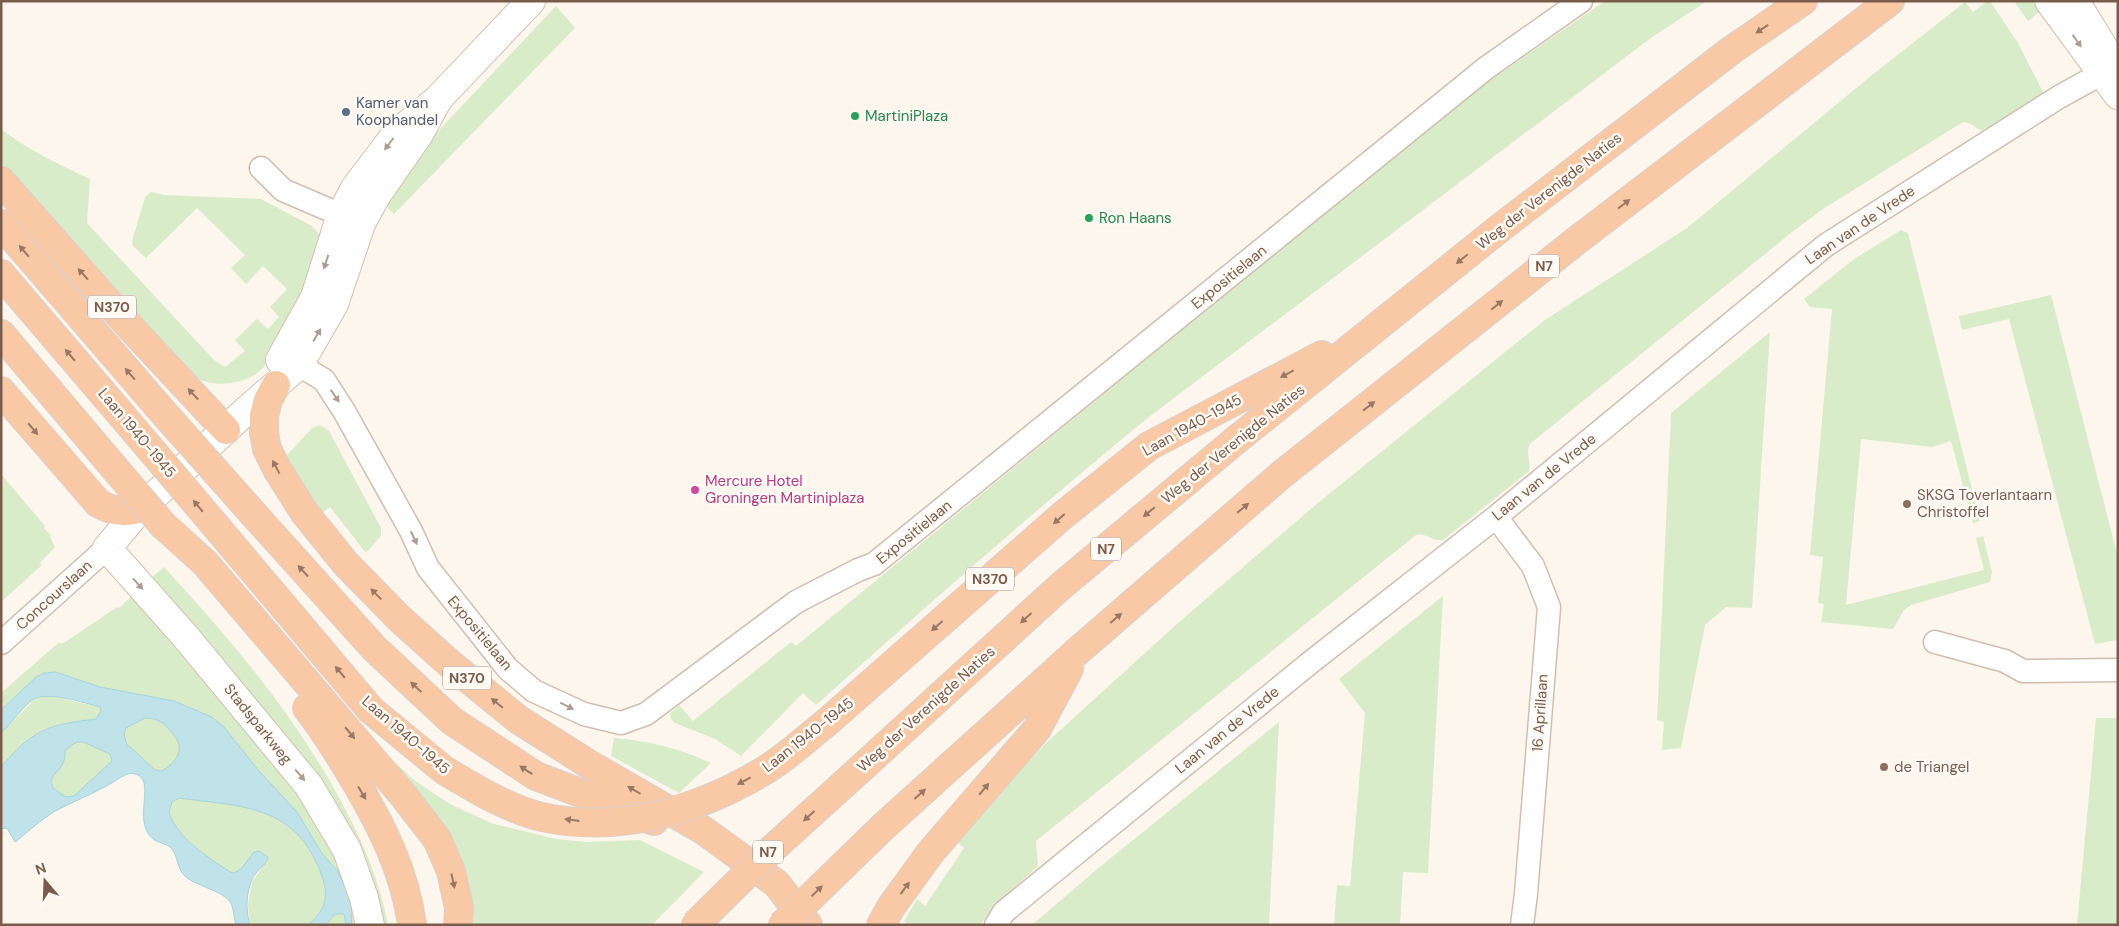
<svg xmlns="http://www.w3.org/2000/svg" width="2119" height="926" font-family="'DM Sans',sans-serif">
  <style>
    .green { fill: #d8ecc9 }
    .water { fill: #bfe3e8; stroke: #a5d3da; fill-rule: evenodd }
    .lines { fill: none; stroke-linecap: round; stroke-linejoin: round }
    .minor-casing { stroke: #d1beb0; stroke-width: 25 }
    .secondary-casing { stroke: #d6c0b0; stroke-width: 30 }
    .trunk-casing { stroke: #dad1cd; stroke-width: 30 }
    .minor { stroke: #fff; stroke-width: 22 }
    .secondary { stroke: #fff; stroke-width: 28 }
    .trunk { stroke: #f9c8a4; stroke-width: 28 }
    .trunk-bridge-casing { stroke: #dad1cd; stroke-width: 30; stroke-linecap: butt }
    .trunk-bridge { stroke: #f9c8a4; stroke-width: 28 }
    .oneway { fill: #9a7763 }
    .oneway2 { fill: #af9d94 }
    .service-dot { fill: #5c6f8a; stroke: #fffaf3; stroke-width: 2 }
    .leisure-dot { fill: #2e9e5b; stroke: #fffaf3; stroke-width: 2 }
    .hotel-dot { fill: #d1479c; stroke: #fffaf3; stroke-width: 2 }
    .education-dot { fill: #8d6e63; stroke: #fffaf3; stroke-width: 2 }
    .labels { text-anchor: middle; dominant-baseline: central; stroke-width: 5; stroke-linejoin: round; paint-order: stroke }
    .shield { fill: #fffaf3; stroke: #a28b7f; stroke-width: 1 }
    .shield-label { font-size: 14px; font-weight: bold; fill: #7a5c4d }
    .service-label { font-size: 15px; fill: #4e5e75; stroke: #fffaf3; text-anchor: start }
    .leisure-label { font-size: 15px; fill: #27864d; stroke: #fffaf3; text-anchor: start }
    .street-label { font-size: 15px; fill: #7a5c4d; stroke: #fffaf3 }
    .hotel-label { font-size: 15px; fill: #b23c85; stroke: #fffaf3; text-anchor: start }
    .education-label { font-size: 15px; fill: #785e54; stroke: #fffaf3; text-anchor: start }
  </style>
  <rect width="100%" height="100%" fill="#fdf6ec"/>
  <path class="green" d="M1605,1H1707L1651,38L1145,420C1033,512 924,608 816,705L803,693L741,756L715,739L675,723L671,719L670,714L679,705L693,721L791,642L796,646L1469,95Z
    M1987,1H1990L2018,43L2045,96L1985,131C1977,131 1972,122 1963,122L1823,209L1791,233L1531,443C1524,452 1532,461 1529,471L1443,540C1433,542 1426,532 1416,535L1036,841L1038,866L999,901L980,925H908L904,921L917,899L925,906L964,848L957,842L1001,789L1046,743L1178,623L1319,502L1545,320L1687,228L1872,75L1965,2L1973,12Z
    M2014,1H2039L2044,8L2028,21Z
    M556,6L575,28L394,214L377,196Z
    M1,129C28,150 60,165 90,179L87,223L214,360L225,367L245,351L235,340L257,319L268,329L279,317L270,307L287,289L263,266L246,284L231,268L245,255L197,208L146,258L133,246L132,241L145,197L151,192L164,195L261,199L312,226L320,235L322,242L321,254C308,282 280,359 256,374C242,383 223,386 207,382C194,379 182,369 171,361L1,163Z
    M1901,230L1908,233L1980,521L1973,523L1951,441L1932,447L1861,439L1846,605L1984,570L1976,538L1983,536L1992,572L1990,582L1911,605L1904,610L1893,629L1821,622L1824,604L1818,603L1823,557L1810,555L1832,309L1810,307L1804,299L1854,259Z
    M2051,295L2118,558V640L2095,644L2009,319L1962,330L1959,316Z
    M1770,332L1752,608L1726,607L1705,625L1681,748L1662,750L1664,722L1657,720L1671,413Z
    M320,425L329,431L381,528V536L366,553L330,507L322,513L294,476L287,455L312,428Z
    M1,474L45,526L44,528L51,535L50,537L55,547L40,563L42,565L1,602Z
    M164,567C232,641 296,716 343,805C364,844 380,882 388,925H378L373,894L149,580Z
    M133,595C163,619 186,653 211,683C271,753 350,828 360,925H351L353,903L337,870L323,855L297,812L259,771L224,727L212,717L174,701L100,687L56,672L44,673L36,677L1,710V693L58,643H64L117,607L119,608Z
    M1443,596L1428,873L1403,872L1400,925H1334L1337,885L1350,886L1365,713L1339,679Z
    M46,695L100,707L101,711L97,719C73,722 49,724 29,738C19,746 11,757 1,766V733L35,699Z
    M145,718C156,718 161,721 169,729C185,746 182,758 162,771L154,770L126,743L124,734L126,728Z
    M2096,718H2118V925H2077Z
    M1279,722L1269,925H1032L1096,870Z
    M614,738C649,741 679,748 711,763L679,793L611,756Z
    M78,742H83L110,754L112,762L74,796L66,797L53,788C48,774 59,774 63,763C65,760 65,755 65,751L73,744Z
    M389,757L414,780L450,804L491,823L556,839L587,842L640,840L704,872L652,925H474L471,895L468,882L469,881L451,836L387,759Z
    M179,798C246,807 298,805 323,879C329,899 324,912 308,925H250L248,905L252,882L268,859L254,852L241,869L234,873L230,872C207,856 181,841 169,813L173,802Z
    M338,913L344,914L346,925H326L334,914Z"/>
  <path class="water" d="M56,672L100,687L174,701L212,717L224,727L259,771L297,812L323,855L337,870L353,903L351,925H346L344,914C334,912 331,918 326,925H308C324,912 329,899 323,879C298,805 246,807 179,798L172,802L169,813C180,841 207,856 230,872L234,873L241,869L254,852L259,851L268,857C267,864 261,867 256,873C246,886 245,910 250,925H236C234,918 234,912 232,906C228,891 196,887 185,876C177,869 178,857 172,849C167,843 157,843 152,838C132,820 157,779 135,774C129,772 123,776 118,779C100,791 79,799 61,808C46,815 28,832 15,842L7,828L1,829V766C11,757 19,746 29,739C49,724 73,722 96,719L101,711L100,707C86,703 47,691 34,699C22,707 12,723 1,733V710L36,677L44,673ZM145,718C156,718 161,721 169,729C185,746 182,758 162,771L155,770L126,743L124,734L126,728ZM78,742H83L110,754L112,761L74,796L66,797L53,788C48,774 59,774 63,763C65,760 65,755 65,751L73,744Z"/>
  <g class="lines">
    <g class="minor-casing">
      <path id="minor" d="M261,168L283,190L355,221
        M299,365L324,380L344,411L411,531L428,568L508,669L534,691L584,714L621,723L646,714L796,602L858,570L874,564L1486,68L1581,1
        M1496,517L1533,566L1549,607L1526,894L1522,925
        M1935,642L2005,661L2023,671L2118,670
        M1,643L107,548
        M996,925L1004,912L1311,662L1496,517L1826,245L2059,97L2117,65"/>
    </g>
    <g class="secondary-casing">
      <path id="secondary" d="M2049,1L2118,95
        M2075,1L2110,58
        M280,360L315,297L341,215L355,188L396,134L438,99L531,1
        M370,925L364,898L347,850L309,786L185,636L107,548L140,509L249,408L299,365L334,304L361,224L376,196L419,134L438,99"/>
    </g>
    <g class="trunk-casing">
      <path id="trunk" d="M1,181L131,328L226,430
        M1,224L162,411
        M1,274L136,432
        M1,334L106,458
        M276,385L268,400L264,416V433L267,449L277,469L304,512L346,564L400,619L449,663L519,720L587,763L703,830L777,884L808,925
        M1,391L98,503C112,511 124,513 140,509
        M257,518L374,648L452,721L536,776L654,821
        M163,525L205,563L402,794L437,839L451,871L459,908L458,925
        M230,543L371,710L444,770
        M307,708C325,731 339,754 354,779C381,825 405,871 412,925
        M826,723L1062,516L1149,446L1322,355
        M845,783L1061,586L1236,440L1500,228L1733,49L1803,1
        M884,826L1079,650L1281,475L1576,241L1890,1
        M881,925L891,907L930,853L1037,729L1069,669"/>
    </g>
    <use href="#minor" class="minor"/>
    <use href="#secondary" class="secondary"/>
    <use href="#trunk" class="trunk"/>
    <g class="trunk-bridge-casing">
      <path id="trunk-bridge" d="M162,411L257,518
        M136,432L230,543
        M106,458L163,525
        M444,770C474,788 508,809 542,817C621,834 700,810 767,769C788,756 807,738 826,723
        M695,925L770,851L845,783
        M782,925L884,826"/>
    </g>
    <use href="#trunk-bridge" class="trunk-bridge"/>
  </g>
  <defs><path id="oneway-solid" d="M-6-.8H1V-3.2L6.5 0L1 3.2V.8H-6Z" transform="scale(1.25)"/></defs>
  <g class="oneway">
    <use href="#oneway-solid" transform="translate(1762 29) rotate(146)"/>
    <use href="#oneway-solid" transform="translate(1624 204) rotate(-37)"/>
    <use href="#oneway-solid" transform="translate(24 251) rotate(-130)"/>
    <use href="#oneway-solid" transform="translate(1462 259) rotate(141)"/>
    <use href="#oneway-solid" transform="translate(83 274) rotate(-132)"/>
    <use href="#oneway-solid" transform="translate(1497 305) rotate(-39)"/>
    <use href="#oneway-solid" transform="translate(70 355) rotate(-130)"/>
    <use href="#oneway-solid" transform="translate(130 374) rotate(-131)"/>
    <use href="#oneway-solid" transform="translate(1287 374) rotate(152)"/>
    <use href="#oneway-solid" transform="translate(193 394) rotate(-133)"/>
    <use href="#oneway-solid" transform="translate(1369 406) rotate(-38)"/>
    <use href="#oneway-solid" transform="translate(33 429) rotate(50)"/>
    <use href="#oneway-solid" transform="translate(276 467) rotate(-118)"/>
    <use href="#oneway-solid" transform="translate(198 506) rotate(-130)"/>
    <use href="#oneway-solid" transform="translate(1243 508) rotate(-40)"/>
    <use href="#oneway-solid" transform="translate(1149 512) rotate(140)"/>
    <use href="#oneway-solid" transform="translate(1059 519) rotate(139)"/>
    <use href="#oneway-solid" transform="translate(303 571) rotate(-133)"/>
    <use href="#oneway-solid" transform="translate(376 594) rotate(-134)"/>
    <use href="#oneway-solid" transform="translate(1026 618) rotate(138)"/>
    <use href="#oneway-solid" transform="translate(1116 618) rotate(-41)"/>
    <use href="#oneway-solid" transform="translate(937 626) rotate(139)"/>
    <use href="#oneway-solid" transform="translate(340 672) rotate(-130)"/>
    <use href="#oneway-solid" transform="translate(416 687) rotate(-137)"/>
    <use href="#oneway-solid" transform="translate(497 703) rotate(-141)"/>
    <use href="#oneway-solid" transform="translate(350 733) rotate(50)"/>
    <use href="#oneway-solid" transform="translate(526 770) rotate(-147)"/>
    <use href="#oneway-solid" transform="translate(744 781) rotate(152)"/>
    <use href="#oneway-solid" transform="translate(984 789) rotate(-50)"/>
    <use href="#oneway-solid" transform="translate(634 790) rotate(-150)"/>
    <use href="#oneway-solid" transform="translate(362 793) rotate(59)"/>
    <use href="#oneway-solid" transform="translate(920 794) rotate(-42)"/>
    <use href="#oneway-solid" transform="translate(809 816) rotate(138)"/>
    <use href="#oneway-solid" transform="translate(572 820) rotate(-173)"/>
    <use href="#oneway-solid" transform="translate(453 881) rotate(78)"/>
    <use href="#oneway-solid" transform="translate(905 888) rotate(-54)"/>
    <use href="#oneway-solid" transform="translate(817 891) rotate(-44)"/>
  </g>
  <g class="oneway2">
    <use href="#oneway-solid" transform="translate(2077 41) rotate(55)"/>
    <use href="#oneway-solid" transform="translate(389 144) rotate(127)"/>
    <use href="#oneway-solid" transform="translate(326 262) rotate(108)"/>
    <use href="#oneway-solid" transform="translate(317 335) rotate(-59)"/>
    <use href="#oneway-solid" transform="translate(335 396) rotate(56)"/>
    <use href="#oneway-solid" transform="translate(414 538) rotate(65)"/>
    <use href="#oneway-solid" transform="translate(138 584) rotate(48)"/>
    <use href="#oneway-solid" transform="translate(567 706) rotate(27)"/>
    <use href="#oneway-solid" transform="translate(300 775) rotate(49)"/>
  </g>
  <circle class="service-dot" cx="346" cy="112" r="5"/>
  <g class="leisure-dot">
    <circle cx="855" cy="116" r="5"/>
    <circle cx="1089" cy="218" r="5"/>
  </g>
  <circle class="hotel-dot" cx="695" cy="490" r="5"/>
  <g class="education-dot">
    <circle cx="1907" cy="504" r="5"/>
    <circle cx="1884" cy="767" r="5"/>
  </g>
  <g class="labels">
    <g class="shield">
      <rect x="1529" y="254.5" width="30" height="23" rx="4"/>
      <rect x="88" y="295.5" width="48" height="23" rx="4"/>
      <rect x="1091" y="537.5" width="30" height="23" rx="4"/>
      <rect x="966" y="567.5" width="48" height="23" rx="4"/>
      <rect x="443" y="666.5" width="48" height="23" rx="4"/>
      <rect x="753" y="840.5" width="30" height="23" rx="4"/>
    </g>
    <g class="shield-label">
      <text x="1544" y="266">N7</text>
      <text x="112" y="307">N370</text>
      <text x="1106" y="549">N7</text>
      <text x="990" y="579">N370</text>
      <text x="467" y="678">N370</text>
      <text x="768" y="852">N7</text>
    </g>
    <g class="service-label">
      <text x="356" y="103">Kamer van<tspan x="356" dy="17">Koophandel</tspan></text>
    </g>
    <g class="leisure-label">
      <text x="865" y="116">MartiniPlaza</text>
      <text x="1099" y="218">Ron Haans</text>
    </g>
    <g class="street-label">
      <text transform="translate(1549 191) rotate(-38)">Weg der Verenigde Naties</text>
      <text transform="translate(1860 225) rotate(-34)">Laan van de Vrede</text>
      <text transform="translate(1229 277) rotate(-39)">Expositielaan</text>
      <text transform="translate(1192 425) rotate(-29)">Laan 1940-1945</text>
      <text transform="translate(137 433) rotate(50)">Laan 1940-1945</text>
      <text transform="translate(1233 444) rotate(-39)">Weg der Verenigde Naties</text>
      <text transform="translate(1544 477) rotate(-39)">Laan van de Vrede</text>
      <text transform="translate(914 532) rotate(-39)">Expositielaan</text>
      <text transform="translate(54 595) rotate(-42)">Concourslaan</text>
      <text transform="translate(480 633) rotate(50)">Expositielaan</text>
      <text transform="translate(926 709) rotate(-42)">Weg der Verenigde Naties</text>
      <text transform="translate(1540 713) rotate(-86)">16 Aprillaan</text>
      <text transform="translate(258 724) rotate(51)">Stadsparkweg</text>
      <text transform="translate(1227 730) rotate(-39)">Laan van de Vrede</text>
      <text transform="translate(406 735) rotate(41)">Laan 1940-1945</text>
      <text transform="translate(808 735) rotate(-38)">Laan 1940-1945</text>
    </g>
    <g class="hotel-label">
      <text x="705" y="481">Mercure Hotel<tspan x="705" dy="17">Groningen Martiniplaza</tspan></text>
    </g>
    <g class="education-label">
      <text x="1917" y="495">SKSG Toverlantaarn<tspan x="1917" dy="17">Christoffel</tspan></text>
      <text x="1894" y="767">de Triangel</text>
    </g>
  </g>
  <rect width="2119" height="926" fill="none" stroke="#7a5c4d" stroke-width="5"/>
  <g transform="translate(45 881) rotate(341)" stroke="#fffaf3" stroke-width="4" paint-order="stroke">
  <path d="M0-4L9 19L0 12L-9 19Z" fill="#7a5c4d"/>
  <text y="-8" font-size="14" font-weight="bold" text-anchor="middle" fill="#7a5c4d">N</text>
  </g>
</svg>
